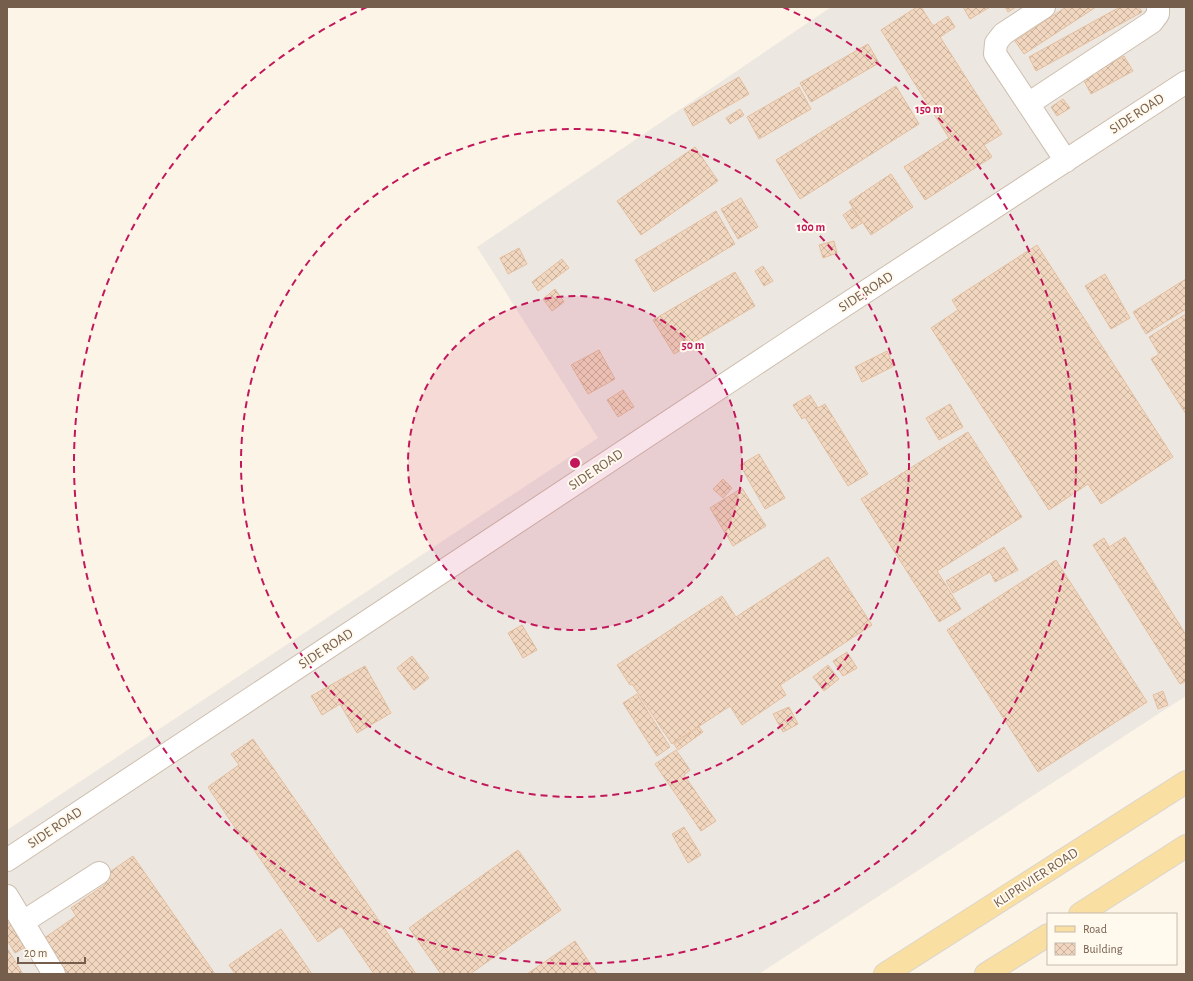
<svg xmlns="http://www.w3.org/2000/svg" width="1193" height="981" font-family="'Alegreya Sans',sans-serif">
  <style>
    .industrial { fill: #ede7e1 }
    .building { fill: url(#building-cross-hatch); stroke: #e4bfa0 }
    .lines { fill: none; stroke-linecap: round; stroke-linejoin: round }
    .minor-casing { stroke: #cebead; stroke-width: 24 }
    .major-casing { stroke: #dbd5d0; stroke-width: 24 }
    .minor { stroke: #fff; stroke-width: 22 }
    .major { stroke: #f9dfa1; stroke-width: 22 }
    .ring { fill: none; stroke: #c2185b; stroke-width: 2; stroke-dasharray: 7 5 }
    .labels { text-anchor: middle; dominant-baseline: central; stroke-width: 4; stroke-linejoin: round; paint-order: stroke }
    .street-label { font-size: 14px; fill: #765e4c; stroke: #fff9ee }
    .centre { fill: #c2185b; stroke: #fff9ee; stroke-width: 2 }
    .ring-label { font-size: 12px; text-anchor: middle; font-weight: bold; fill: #c2185b; stroke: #fff9ee; stroke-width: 4; stroke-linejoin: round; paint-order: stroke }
  </style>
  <defs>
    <pattern id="building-cross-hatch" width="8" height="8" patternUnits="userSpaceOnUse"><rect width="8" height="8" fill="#f1d7bf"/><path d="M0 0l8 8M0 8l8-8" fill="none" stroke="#c8b29d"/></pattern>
  </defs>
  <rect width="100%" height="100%" fill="#fcf5e7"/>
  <path class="industrial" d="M831,7H1186V696L759,974H7V830L598,438L477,247Z"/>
  <path class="building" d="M917,7H921L933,26L948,16L955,27L940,37L1002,134L984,145L992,157L925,200L904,167L949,138L881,30Z
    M963,7H990L970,19Z
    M1005,7H1016L1008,12Z
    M1066,7H1096L1024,54L1015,41Z
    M1120,7H1139L1142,12L1036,71L1029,57Z
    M868,44L879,63L811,102L800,83Z
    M1124,56L1133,71L1091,94L1083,79Z
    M739,77L749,94L693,126L684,109Z
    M896,86L919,124L800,199L776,160Z
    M799,87L811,109L759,139L747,117Z
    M1063,99L1070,108L1057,116L1051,107Z
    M740,109L744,115L730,124L726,118Z
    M695,147L718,181L641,235L617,201Z
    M891,174L913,207L871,235L849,202Z
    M741,198L758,227L738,239L721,209Z
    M853,208L862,223L852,229L843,215Z
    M716,211L735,244L654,292L635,260Z
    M834,241L837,253L823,258L819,245Z
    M1037,245L1173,457L1101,504L1088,484L1049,510L931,328L958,310L952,300Z
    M519,248L527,264L508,274L500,258Z
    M562,259L569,268L538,291L532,282Z
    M763,266L773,281L764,286L755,271Z
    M735,272L755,306L674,354L653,320Z
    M1105,274L1130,318L1111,329L1085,286Z
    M1186,279V309L1146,334L1133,312Z
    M555,289L564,302L552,311L543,299Z
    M1186,314V414L1151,359L1159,354L1149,337Z
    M599,350L615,379L588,394L571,365Z
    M887,351L894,366L862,382L855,367Z
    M623,390L634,407L618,417L607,400Z
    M810,395L818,408L825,404L868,474L848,486L805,417L802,419L793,405Z
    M950,404L963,427L939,440L926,418Z
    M968,432L1022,517L937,571L961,609L939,622L861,499Z
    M759,454L785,498L765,509L740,465Z
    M723,479L732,488L723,498L713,489Z
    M742,488L766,526L733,546L710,508Z
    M1125,537L1186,635V681L1180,684L1093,545L1104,538L1109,547Z
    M1004,547L1018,570L995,582L990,572L953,593L946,581Z
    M828,557L872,625L780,685L786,695L742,725L730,706L672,744L632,684L630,685L617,665L722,596L736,617Z
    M1056,560L1147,702L1038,772L947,630Z
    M522,625L537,650L523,658L508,633Z
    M847,652L857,668L843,676L833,661Z
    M412,656L429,678L414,690L397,668Z
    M828,665L839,679L824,691L813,677Z
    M365,666L391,713L357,733L340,704L322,715L311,696Z
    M1163,691L1168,705L1158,709L1153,695Z
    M637,694L670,747L657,756L623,703Z
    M789,707L798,724L783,732L773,714Z
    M699,727L703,732L678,750L674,744Z
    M253,739L416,974H374L341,926L318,942L245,837L242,838L208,787L239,765L231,754Z
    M676,750L690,770L684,775L716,821L701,831L655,764Z
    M684,827L701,855L688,863L672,834Z
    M518,850L561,910L470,974H441L409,928Z
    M133,856L215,974H67L43,939L76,916L71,908L106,884L101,878Z
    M15,920L29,945L15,953L7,940V924Z
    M281,929L312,974H235L229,965Z
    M575,941L597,974H527Z
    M7,948L23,974H7Z"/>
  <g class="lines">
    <g class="minor-casing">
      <path id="minor" d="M1044,7L1003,34L996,43L995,54L1066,161
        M1028,104L1152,22L1158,14V7
        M7,860L813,326L1186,82
        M7,896L54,974
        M23,922L99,873"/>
    </g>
    <g class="major-casing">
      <path id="major" d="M1080,914L1186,846
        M885,974L1186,782
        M986,974L1048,935"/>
    </g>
    <use href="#minor" class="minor"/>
    <use href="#major" class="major"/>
  </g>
  <circle cx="575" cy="463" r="167" fill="#c2185b" fill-opacity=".12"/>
  <g class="ring">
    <circle cx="575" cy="463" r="167"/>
    <circle cx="575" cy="463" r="334"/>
    <path d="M783 7A501 501 0 1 1 367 7"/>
  </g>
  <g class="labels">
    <g class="street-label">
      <text transform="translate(1137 114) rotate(-33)">SIDE ROAD</text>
      <text transform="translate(866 292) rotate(-33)">SIDE ROAD</text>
      <text transform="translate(596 470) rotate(-34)">SIDE ROAD</text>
      <text transform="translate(326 649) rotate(-33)">SIDE ROAD</text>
      <text transform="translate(55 828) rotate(-34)">SIDE ROAD</text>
      <text transform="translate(1036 878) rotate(-33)">KLIPRIVIER ROAD</text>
    </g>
  </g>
  <circle cx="575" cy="463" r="6" class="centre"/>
  <g class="ring-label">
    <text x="929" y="113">150 m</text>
    <text x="811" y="231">100 m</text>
    <text x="693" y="349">50 m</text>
  </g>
  <rect width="1193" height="981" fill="none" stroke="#765e4c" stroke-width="16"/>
  <rect x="1047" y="913" width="130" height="52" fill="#fff9ee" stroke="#c8bbad"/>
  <rect x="1055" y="926" width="20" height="6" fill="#f9dfa1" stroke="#c8bbad"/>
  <text x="1083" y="933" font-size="12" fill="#765e4c">Road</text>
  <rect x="1055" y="943" width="20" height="12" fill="url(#building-cross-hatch)" stroke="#c8bbad"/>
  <text x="1083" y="953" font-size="12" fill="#765e4c">Building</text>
  <path d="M18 957v6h67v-6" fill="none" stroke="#765e4c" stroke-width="2"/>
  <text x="24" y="957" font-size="12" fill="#765e4c" stroke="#fff9ee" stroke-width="3" paint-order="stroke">20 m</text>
</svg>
